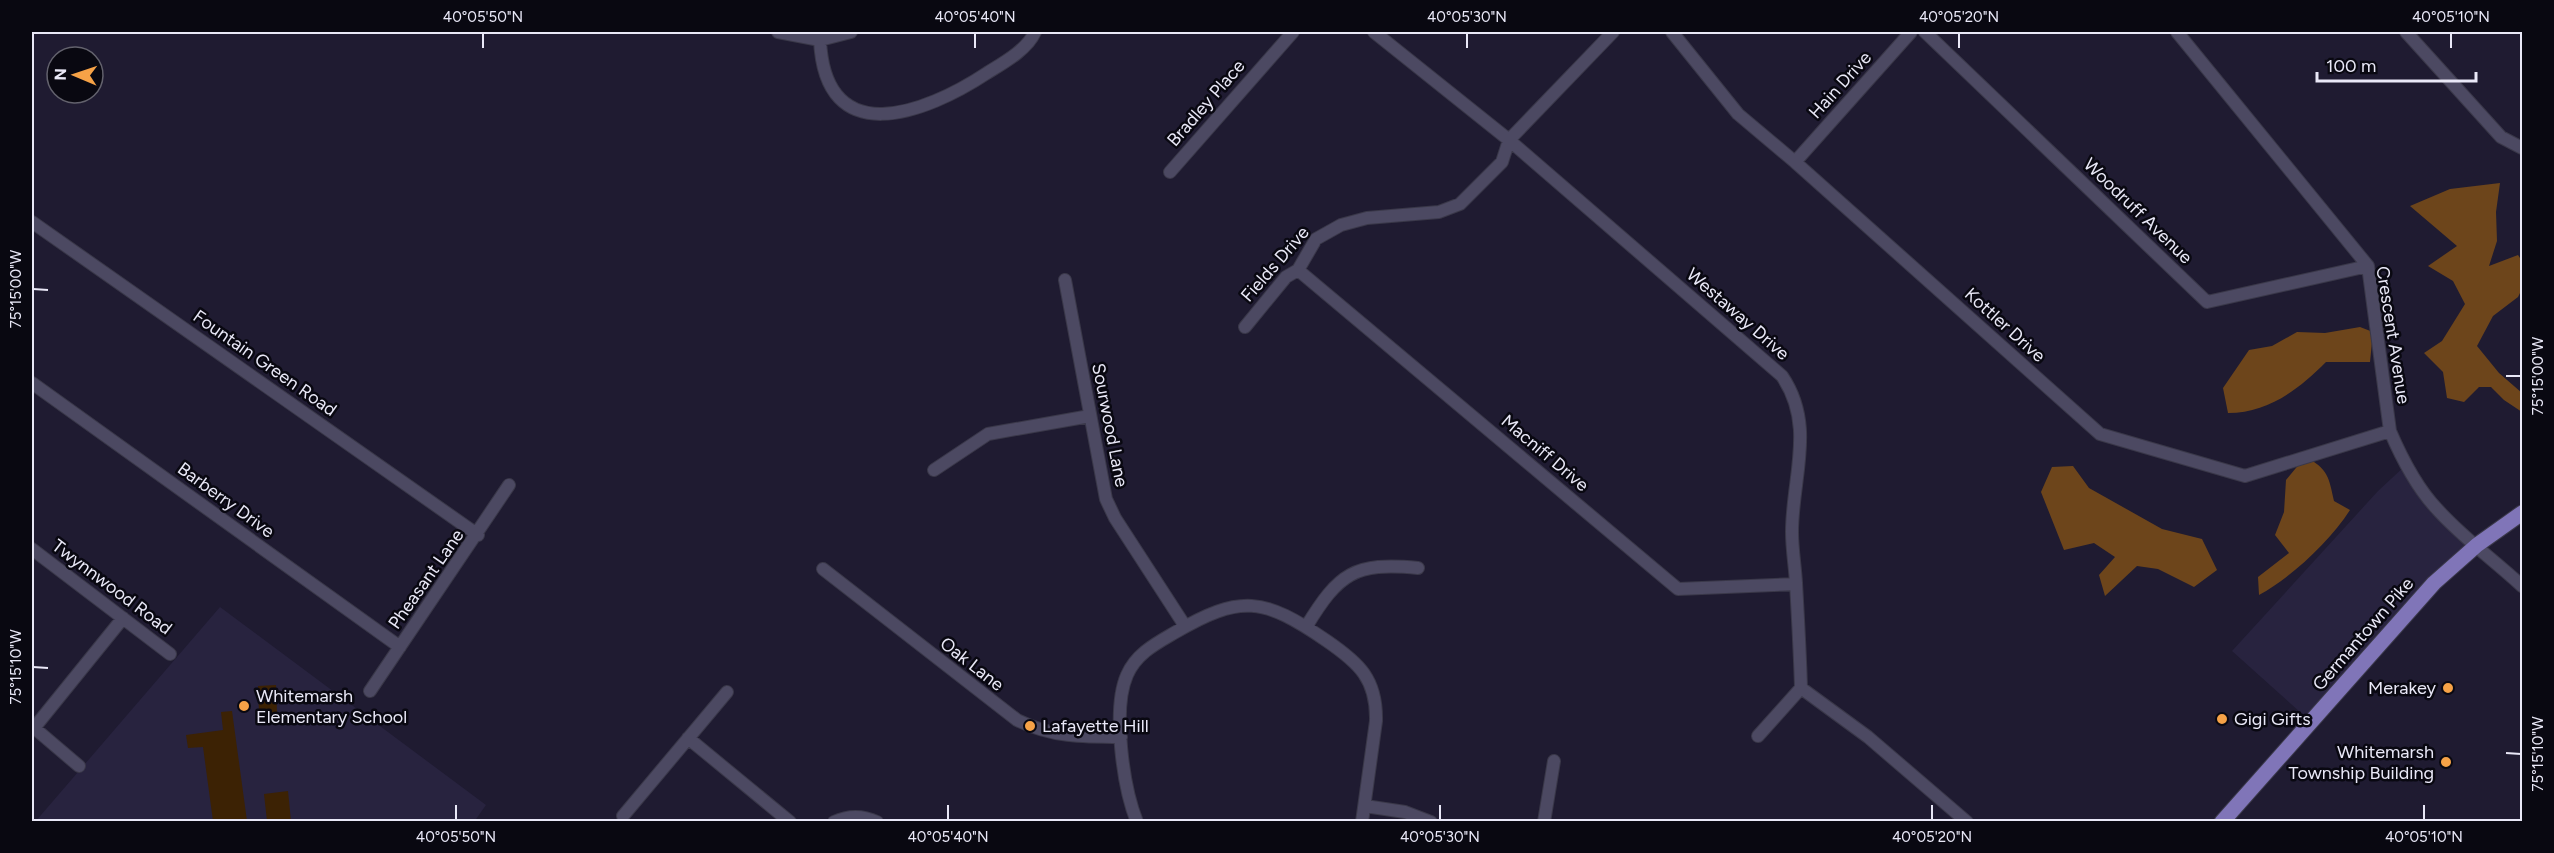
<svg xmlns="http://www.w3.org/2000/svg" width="2554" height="853" font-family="Figtree,sans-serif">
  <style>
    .built { fill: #28233f }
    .green { fill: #3c2204 }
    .forest { fill: #6d451b }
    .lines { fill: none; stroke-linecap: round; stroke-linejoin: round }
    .minor-casing { stroke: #3a3849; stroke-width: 14 }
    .major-casing { stroke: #3a3849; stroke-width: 17 }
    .minor { stroke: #4c4962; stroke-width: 12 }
    .major { stroke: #8075b8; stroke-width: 15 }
    .ticks { fill: none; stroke: #e9e8f7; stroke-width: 2 }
    .poi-dot { fill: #f6a247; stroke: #090811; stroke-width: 2 }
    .labels { text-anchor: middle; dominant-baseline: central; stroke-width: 5; stroke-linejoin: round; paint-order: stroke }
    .street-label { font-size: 18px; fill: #e9e8f7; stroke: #090811 }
    .poi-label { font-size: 18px; fill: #e9e8f7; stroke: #090811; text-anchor: start }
    .neatline { fill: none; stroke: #e9e8f7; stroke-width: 2 }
    .ticks-label { font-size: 15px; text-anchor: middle; fill: #e9e8f7 }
  </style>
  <rect width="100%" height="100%" fill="#1f1b31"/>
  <path class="built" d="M2406,465L2416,482L2477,545L2311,722L2232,651L2378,491Z
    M220,607L486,805L474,822H35Z"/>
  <path class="green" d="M276,685L277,713H259L258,686Z
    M232,711L247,821H213L203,747L188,748L186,735L223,730L221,712Z
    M288,791L291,821H267L264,794Z"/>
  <path class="forest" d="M2500,183L2496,212L2497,241L2489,266L2518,255L2522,261V289L2518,297L2493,316L2477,346L2499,373L2522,393V412L2504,400L2491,387H2479L2464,402L2447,398L2443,372L2424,353L2442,341L2465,304L2453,281L2428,266L2457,246L2410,206L2450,189Z
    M2360,327L2373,332L2370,362H2326C2298,390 2268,413 2228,413L2223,388L2249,350L2272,346L2297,332L2325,333Z
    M2305,457C2328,468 2329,478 2334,501L2350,510C2330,541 2292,577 2259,595L2258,577L2289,553L2275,535L2284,512L2286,480Z
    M2073,466L2089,488L2162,529L2202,539L2217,570L2194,587L2158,569L2137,566L2105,596L2099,575L2115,557L2094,543L2064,550L2041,492L2052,467Z"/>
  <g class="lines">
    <g class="minor-casing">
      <path id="minor" d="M778,32L820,40L851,32
        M1374,32L1509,140L1782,376C1816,426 1792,477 1792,532C1792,549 1795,566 1796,583C1798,618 1800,653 1801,688L1868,737L1967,822
        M1672,32L1738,114L1795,162L2100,434L2245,476L2390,431
        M1925,32L2207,302L2368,266
        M2177,32L2368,266L2390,431C2402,459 2416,487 2437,509C2462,537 2495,561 2522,586
        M2406,32L2501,137L2522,148
        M820,40C825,152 925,114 987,73C1003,63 1027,50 1035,32
        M1795,162L1911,32
        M1170,172L1293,32
        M32,222L478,535
        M1298,270L1678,589L1796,584
        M1065,280L1106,499L1115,518L1185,626
        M1245,327L1286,277L1298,270L1316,239L1341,225L1367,218L1439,212L1460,204L1502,162L1509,140L1613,32
        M32,383L400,647
        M934,470L988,434L1090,416
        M32,549L170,654
        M823,569L1017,720C1051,737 1083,737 1121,737
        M1306,627C1339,573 1354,562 1418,568
        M370,691L509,485
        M32,726L79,766
        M34,728L123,618
        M1758,736L1801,688
        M688,738L790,822
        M1365,806L1405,812L1431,822
        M623,816L727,692
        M834,822C849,815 862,815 877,822
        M1137,822C1123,787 1112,709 1127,675C1136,654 1155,644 1174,633C1241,594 1263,597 1327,641C1359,663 1377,679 1376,721L1362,822
        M1544,822L1554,761"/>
    </g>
    <g class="major-casing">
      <path id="major" d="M2222,822L2434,583L2477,545L2522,513"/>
    </g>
    <use href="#minor" class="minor"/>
    <use href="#major" class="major"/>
  </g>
  <path class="ticks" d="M483,48V33M975,48V33M1467,48V33M1959,48V33M2451,48V33M33,289L48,290M2506,376H2521M33,667L48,668M2506,753L2521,754M456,820V805M948,820V805M1440,820V805M1932,820V805M2424,820V805"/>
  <g class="poi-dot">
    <circle cx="2448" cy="688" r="6"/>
    <circle cx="244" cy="706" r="6"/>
    <circle cx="2222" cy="719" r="6"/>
    <circle cx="1030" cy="726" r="6"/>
    <circle cx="2446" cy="762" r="6"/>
  </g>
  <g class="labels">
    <g class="street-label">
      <text transform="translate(1840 85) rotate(-48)">Hain Drive</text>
      <text transform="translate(1206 103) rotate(-49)">Bradley Place</text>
      <text transform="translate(2138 211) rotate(44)">Woodruff Avenue</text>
      <text transform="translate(1275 264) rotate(-49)">Fields Drive</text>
      <text transform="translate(1738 314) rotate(41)">Westaway Drive</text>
      <text transform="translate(2005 325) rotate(42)">Kottler Drive</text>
      <text transform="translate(2393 335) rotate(81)">Crescent Avenue</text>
      <text transform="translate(265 363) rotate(35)">Fountain Green Road</text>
      <text transform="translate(1110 425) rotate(79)">Sourwood Lane</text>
      <text transform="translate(1545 453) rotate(40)">Macniff Drive</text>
      <text transform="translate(226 500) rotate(36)">Barberry Drive</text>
      <text transform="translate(426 579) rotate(-55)">Pheasant Lane</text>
      <text transform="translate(112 587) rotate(37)">Twynnwood Road</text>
      <text transform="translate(2363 634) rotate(-49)">Germantown Pike</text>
      <text transform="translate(972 664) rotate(38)">Oak Lane</text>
    </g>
    <g class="poi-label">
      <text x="2436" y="688" text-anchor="end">Merakey</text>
      <text x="256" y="696">Whitemarsh<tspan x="256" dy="21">Elementary School</tspan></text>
      <text x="2234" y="719">Gigi Gifts</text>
      <text x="1042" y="726">Lafayette Hill</text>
      <text x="2434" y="752" text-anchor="end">Whitemarsh<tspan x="2434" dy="21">Township Building</tspan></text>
    </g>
  </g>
  <rect width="2554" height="853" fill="none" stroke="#090811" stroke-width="66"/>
  <g transform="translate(75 75) rotate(272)"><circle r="28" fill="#090811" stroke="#63626d" stroke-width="1.5"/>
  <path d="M0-4.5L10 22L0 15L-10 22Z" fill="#f6a247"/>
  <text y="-9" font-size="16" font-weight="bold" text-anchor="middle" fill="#e9e8f7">N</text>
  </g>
  <path d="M2317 72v9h159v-9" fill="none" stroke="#e9e8f7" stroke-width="3"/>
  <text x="2326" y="72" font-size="18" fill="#e9e8f7" stroke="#090811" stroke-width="4.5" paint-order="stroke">100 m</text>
  <rect x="33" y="33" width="2488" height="787" class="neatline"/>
  <g class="ticks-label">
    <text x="483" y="22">40°05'50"N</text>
    <text x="975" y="22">40°05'40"N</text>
    <text x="1467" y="22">40°05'30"N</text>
    <text x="1959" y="22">40°05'20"N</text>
    <text x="2451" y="22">40°05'10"N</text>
    <text transform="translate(16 289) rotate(-90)" y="5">75°15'00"W</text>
    <text transform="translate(2538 376) rotate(-90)" y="5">75°15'00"W</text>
    <text transform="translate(16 667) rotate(-90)" y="5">75°15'10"W</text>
    <text transform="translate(2538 754) rotate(-90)" y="5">75°15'10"W</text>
    <text x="456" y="842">40°05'50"N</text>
    <text x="948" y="842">40°05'40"N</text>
    <text x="1440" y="842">40°05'30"N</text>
    <text x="1932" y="842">40°05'20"N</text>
    <text x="2424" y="842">40°05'10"N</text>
  </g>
</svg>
